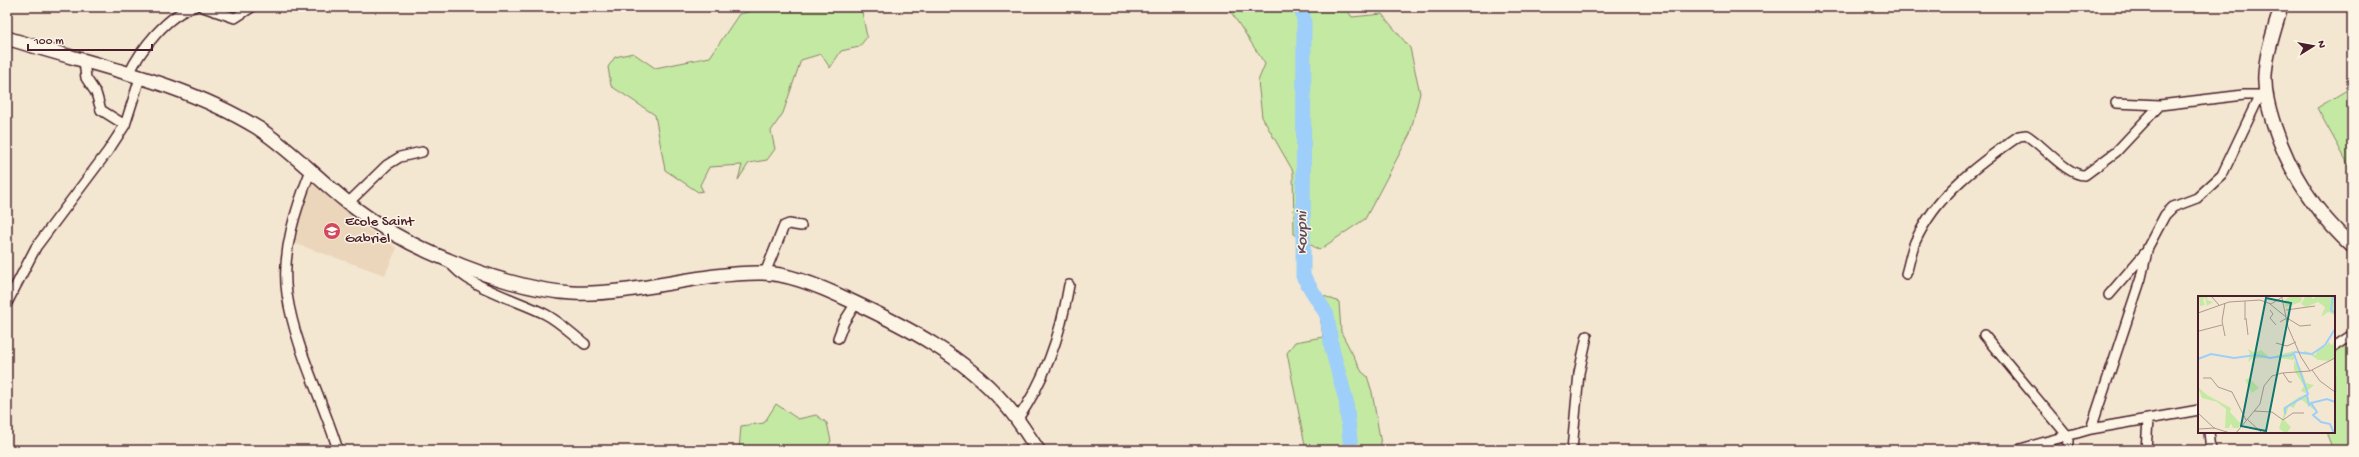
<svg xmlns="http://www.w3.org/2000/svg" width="2359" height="457" font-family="'Gochi Hand',sans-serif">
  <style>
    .built { fill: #ebd6bc }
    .green { fill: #c4e9a3; stroke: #878467 }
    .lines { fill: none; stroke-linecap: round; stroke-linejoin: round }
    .river { stroke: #9ecefa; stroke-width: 15 }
    .street-casing { stroke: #4a1f2b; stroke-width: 12 }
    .secondary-casing { stroke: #4a1f2b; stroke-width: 16 }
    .street { stroke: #fcf5e5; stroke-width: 9 }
    .secondary { stroke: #fcf5e5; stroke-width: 13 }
    .labels { text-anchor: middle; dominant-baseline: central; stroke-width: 3; stroke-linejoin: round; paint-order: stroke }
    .poi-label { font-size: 15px; fill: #4a1f2b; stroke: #fcf5e5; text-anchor: start }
    .water-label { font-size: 16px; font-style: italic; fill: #5f4b5f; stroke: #fcf5e5 }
    .inset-river { fill: none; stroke: #9ecefa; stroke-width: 2 }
    .inset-road { fill: none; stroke: #b0978f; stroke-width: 1 }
    .view { fill: #0f766e; fill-opacity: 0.15; stroke: #0f766e; stroke-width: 2 }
    .inset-edge { fill: none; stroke: #4a1f2b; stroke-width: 2 }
  </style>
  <rect width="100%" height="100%" fill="#f4e7d2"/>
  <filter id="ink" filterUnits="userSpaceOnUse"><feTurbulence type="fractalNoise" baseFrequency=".025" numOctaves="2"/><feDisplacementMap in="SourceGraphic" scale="8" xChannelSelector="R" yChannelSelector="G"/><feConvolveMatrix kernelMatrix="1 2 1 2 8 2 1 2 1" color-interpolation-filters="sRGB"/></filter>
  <g filter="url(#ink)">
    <path class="built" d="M313,180L361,225L397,248L385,275L293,243L296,220L308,187Z"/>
    <path class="green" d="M760,7H861L867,37L859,47L841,51L830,68L821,54L801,60L783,113L771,131L775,149L767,160L749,163L738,180L742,165L709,167L700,185L703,191L698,192L665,170L655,115L611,86L608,67L615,57L633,53L655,68L710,57L739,14L757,10Z
      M1230,7H1345L1352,17L1382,14L1410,48L1420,93L1410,134L1365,219L1319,250L1294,234L1293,171L1262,117L1258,81L1265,64L1231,12Z
      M2352,87V171L2317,108Z
      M1317,293L1339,302L1341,332L1362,372L1367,376L1372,392L1382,450H1306L1287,353L1295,342L1323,337Z
      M2352,337V450H2333L2326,432H2334V349Z
      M776,404L798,419L816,415L827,423L831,441L825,450H739L741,426L764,423Z"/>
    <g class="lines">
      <path class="river" d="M1301,7L1304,20L1303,276L1327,315L1332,349L1346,400L1351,450"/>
      <g class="street-casing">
        <path id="street" d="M203,7L235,18L252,7
          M84,61L86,78L96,93L101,110L125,125
          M129,74C140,50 168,14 194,7
          M2116,103L2160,105L2244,95H2264
          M311,170C296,208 281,252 287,294C295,348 322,398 338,450
          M348,203L387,165L400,157L422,152
          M449,261C464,286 518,300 545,314C559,321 572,334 585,344
          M765,273L784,226L789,224L801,226
          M1906,274C1909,264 1911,252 1915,242C1936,195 1977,165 2019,136L2026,135C2042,144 2067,176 2085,175L2116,152L2160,105
          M2109,295L2146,252
          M7,303L36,247L108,151L125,125L140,78
          M1984,335L2067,435L2069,441L2068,450
          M838,338L844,322L856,303
          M2334,347L2352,335
          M1017,420C1046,379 1061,334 1069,285
          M2091,429L2141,278L2148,247L2165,215L2173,207L2197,198L2222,175L2260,95
          M2209,432L2211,450
          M1572,450L1579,373L1587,336
          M2017,450L2091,429L2199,410
          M2146,450L2148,420"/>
      </g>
      <g class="secondary-casing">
        <path id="secondary" d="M2281,7C2275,29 2266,52 2265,75C2264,92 2269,109 2274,125C2290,174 2315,212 2352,246
          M7,38C91,65 182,81 258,128C291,150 317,178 347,202C377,226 413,246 448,260C483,275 533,291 572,293C635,296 698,272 762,273C790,273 826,289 851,301C907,327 962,355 1004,403C1017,417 1027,434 1038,450"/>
      </g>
      <use href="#street" class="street"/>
      <use href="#secondary" class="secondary"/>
    </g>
  </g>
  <defs>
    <g id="school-disc" transform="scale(0.9)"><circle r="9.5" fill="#d1495b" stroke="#fcf5e5"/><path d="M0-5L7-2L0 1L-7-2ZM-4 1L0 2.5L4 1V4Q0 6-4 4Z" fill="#fff"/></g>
  </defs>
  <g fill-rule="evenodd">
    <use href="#school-disc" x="332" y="231"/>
  </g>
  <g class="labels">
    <g class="poi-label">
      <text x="345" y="222">Ecole Saint<tspan x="345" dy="17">Gabriel</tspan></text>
    </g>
    <g class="water-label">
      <text transform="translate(1303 233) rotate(-90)">Koupni</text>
    </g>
  </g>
  <g transform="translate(2198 296)">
    <rect width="137" height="137" fill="#f4e7d2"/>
    <path d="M1,0H10L9,4L15,6L9,10L7,1L5,4L7,9L2,10ZM92,0H104V1L103,6L88,11L86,5ZM113,0L115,3L118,0H136L137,19L130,16L123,21L127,11L120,6L108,11L103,8L107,1ZM137,40V62L132,65L120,64L113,59L102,58L107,55L117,59L123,51H127L131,46L133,49L135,48ZM50,53L57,57L63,54L71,61L54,63L50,66L52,58ZM95,55L98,61L95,64L73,61ZM96,65L103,73L108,87L116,89L109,95L110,98L103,95L106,90L96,74ZM51,82L61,92L54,97L47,84ZM0,91L9,99L33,112L32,116L42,127L41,132H35L33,127L31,132H27L28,113L19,106L4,102ZM110,100V106H114L116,114L104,104L99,105L96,112L91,110L86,124L93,131L89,137L84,135L81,132L86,118L85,112L101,101Z" fill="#c4e9a3"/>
    <path class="inset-river" d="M135,0L133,14L137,17M0,63L13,58L36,62L58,59L72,62L93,59L97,56L114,58L127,49L137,33M109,99L111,109L113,107L119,116L115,119L123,126L132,128L136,137M113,107L129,103L137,106M87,118V112L110,98L96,58"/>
    <path class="inset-road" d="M13,0L21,9M84,2L90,31L103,61L112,75M27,7L24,25L27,40M72,8L88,21M72,14L75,18L72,22L78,29M88,14L117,10M0,17L31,6L62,4L73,8L86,0M48,22L50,39M47,24V5M82,26L89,22L102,30L113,29M1,35L24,29M78,47L89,50L98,46M114,74L122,85L137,96M85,77L91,86H94M5,82H13L20,91L34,96L48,124M56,115L74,116L85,124L95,117H106M0,117L16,132L32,137M49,123L64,137M0,133L17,132M38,137L62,108L66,90L74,80L84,77L112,75L137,62"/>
    <path class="view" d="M68,2L93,7L68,135L43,130Z"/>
    <rect width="137" height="137" class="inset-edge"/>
  </g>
  <rect width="2359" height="457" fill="none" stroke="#fcf5e5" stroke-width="24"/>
  <rect x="12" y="12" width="2335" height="433" fill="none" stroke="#4a1f2b" stroke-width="1.5" filter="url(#ink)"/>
  <g transform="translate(2313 46) rotate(79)" stroke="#fcf5e5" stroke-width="3" paint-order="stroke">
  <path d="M0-3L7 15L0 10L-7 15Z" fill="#4a1f2b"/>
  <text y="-6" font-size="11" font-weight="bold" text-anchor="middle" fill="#4a1f2b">N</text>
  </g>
  <path d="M28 44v6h124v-6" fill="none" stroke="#4a1f2b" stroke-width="2"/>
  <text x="34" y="44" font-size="12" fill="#4a1f2b" stroke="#fcf5e5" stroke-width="3" paint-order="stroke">100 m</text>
</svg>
